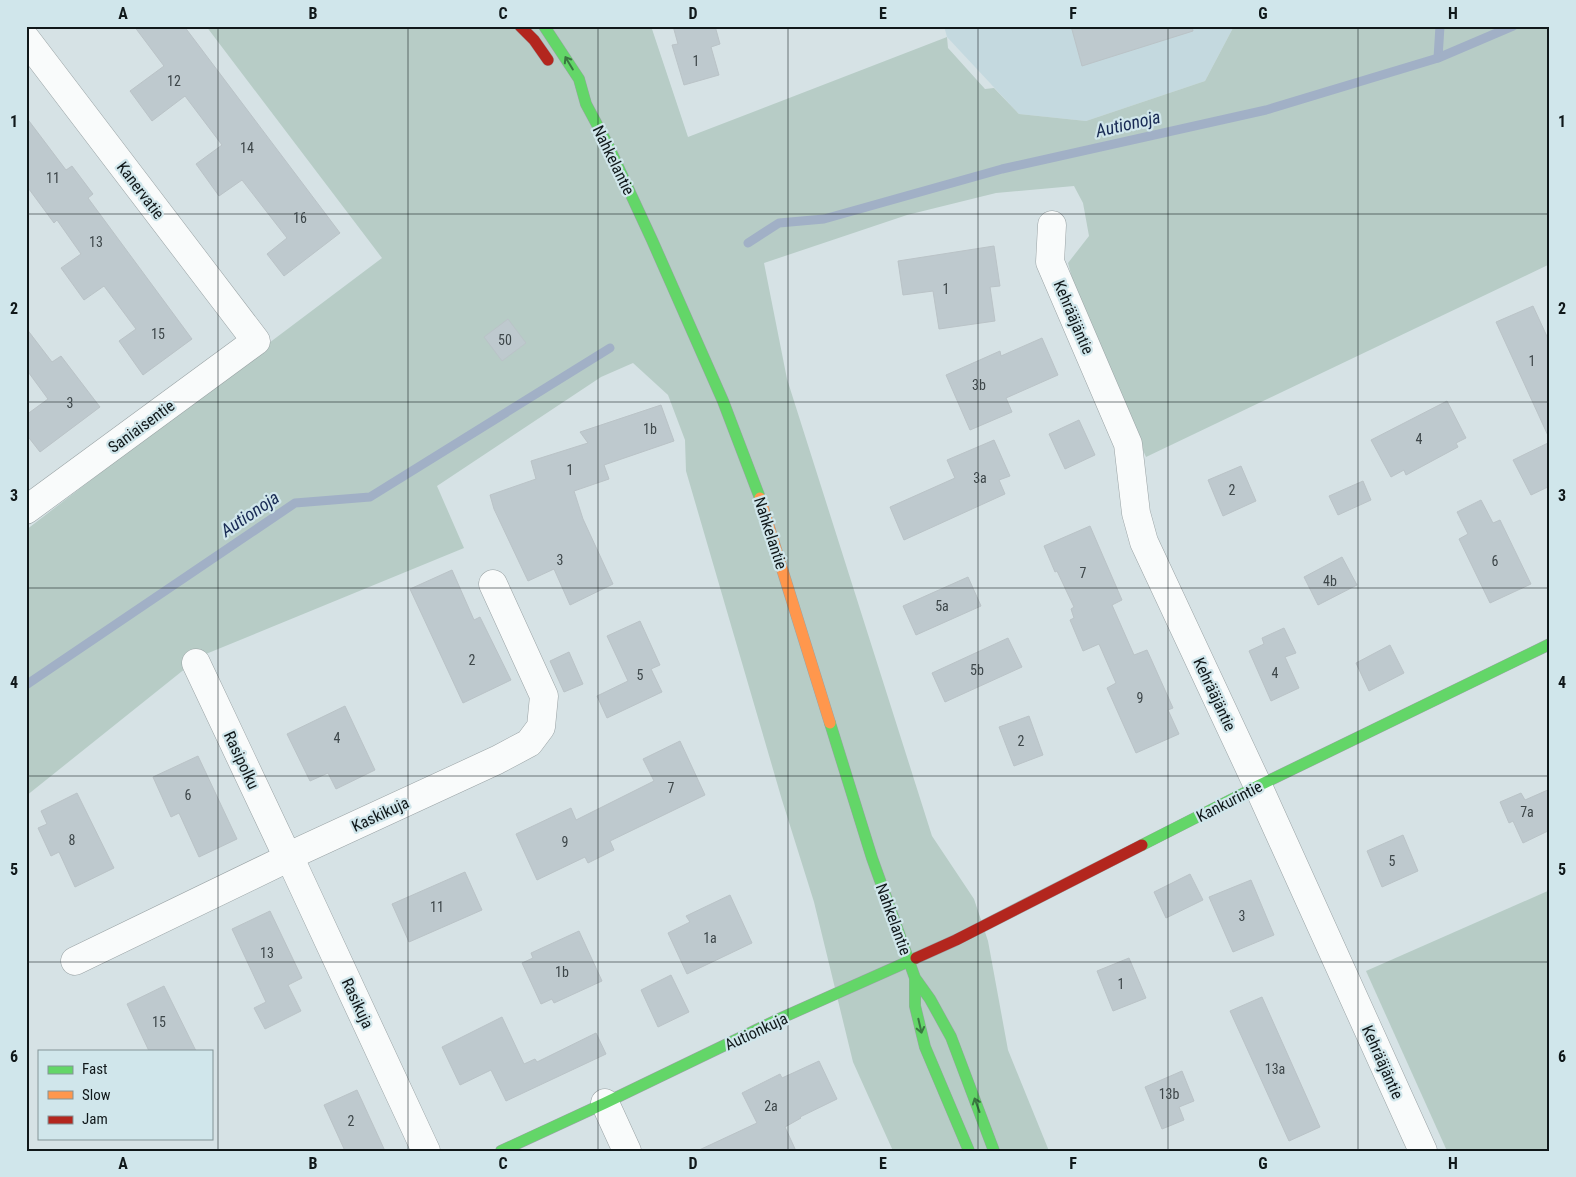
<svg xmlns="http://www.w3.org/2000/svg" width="1576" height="1177" viewBox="0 0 1576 1177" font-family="'Roboto Condensed',sans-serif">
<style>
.built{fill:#c4d9df}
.green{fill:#b7ccc6}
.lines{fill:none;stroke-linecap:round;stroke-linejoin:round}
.stream{stroke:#a1b0c6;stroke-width:9}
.building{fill:#bec9ce;stroke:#bac3c7}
.street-casing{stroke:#9aa3a5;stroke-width:29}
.fast-casing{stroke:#9aa3a5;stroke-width:12}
.slow-casing{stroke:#9aa3a5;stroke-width:12}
.jam-casing{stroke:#9aa3a5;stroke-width:12}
.street{stroke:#f9fbfb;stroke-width:28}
.fast{stroke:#63d668;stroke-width:11}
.slow{stroke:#ff974d;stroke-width:11}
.jam{stroke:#b3261e;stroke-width:11}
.oneway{stroke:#3a7741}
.grid{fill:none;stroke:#10181a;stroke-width:1;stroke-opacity:0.55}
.labels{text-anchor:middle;stroke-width:4.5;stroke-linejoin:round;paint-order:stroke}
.number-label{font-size:14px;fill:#3d4649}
.street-label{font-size:16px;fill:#10181a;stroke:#d0e6eb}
.water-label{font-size:18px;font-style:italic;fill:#172953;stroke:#d0e6eb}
.neatline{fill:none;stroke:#10181a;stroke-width:2}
.grid-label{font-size:16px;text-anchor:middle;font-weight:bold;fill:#10181a}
</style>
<rect width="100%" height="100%" fill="#d6e2e5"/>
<path class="built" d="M944 26H1234L1205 81 1086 121 1019 114 947 37Z"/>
<g class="green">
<path d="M206 26H651L688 137 947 37 948 48 985 89 994 88 1019 114 1086 121 1205 81 1234 26H1550V264L1146 457 1077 297 1068 263 1089 236 1083 203 1074 186 996 193 907 215 764 263 787 379 932 836 974 899 988 941 1008 1050 1049 1151H893L853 1062 814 902 782 800 686 471 685 440 668 395 633 363 601 377 437 486 464 548 201 656 26 796V530L269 343 382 258Z"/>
<path d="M1550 890V1151H1447L1366 971Z"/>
</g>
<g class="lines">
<g class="stream">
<path d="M1438 58 1440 26"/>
<path d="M748 243 779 223 824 219 1002 169 1266 110 1438 58 1513 26"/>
<path d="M26 685 295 503 370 497 610 348"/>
</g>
</g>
<g class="building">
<path d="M134 26H184L340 233 284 276 267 254 287 238 242 180 219 196 196 164 222 145 185 96 152 121 130 91 164 66Z"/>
<path d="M673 26H715L720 44 711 47 719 75 684 85 672 45 678 44Z"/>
<path d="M1071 26H1192L1193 31 1082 66Z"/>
<path d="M26 117 66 170 72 166 93 194 88 198 192 339 143 375 119 341 136 329 104 286 84 300 61 268 81 254 57 220 54 223 26 185Z"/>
<path d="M994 246 1000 286 990 287 995 321 939 329 933 291 903 295 898 261Z"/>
<path d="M1533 306 1550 343V440L1496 322Z"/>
<path d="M508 319 526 343 502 361 484 337Z"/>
<path d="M26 328 52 362 61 356 100 407 40 452 26 434V415L48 399 26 369Z"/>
<path d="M1042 338 1058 375 1006 398 1012 412 970 430 946 375 1000 351 1001 356Z"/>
<path d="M1447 401 1466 438 1456 443 1458 447 1406 475 1404 470 1391 477 1371 440Z"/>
<path d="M661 405 674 441 604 465 609 479 574 491 583 519 613 584 570 605 554 569 528 581 494 509 490 495 536 479 531 461 588 443 580 432Z"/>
<path d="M1079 420 1095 455 1065 469 1049 434Z"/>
<path d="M994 440 1010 476 999 480 1005 494 904 540 890 507 955 478 947 460Z"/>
<path d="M1550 442V486L1531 495 1513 460Z"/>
<path d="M1241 466 1256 501 1223 516 1208 480Z"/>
<path d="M1363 481 1371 500 1338 515 1329 496Z"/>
<path d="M1481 500 1493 523 1500 520 1531 584 1490 603 1459 539 1468 534 1457 512Z"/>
<path d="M1090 526 1122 600 1112 605 1134 655 1147 650 1173 708 1168 710 1179 734 1136 753 1107 688 1116 683 1099 644 1083 651 1070 620 1074 618 1071 609 1074 607 1057 571 1055 572 1044 546Z"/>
<path d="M1342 557 1357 585 1318 605 1304 577Z"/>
<path d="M452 570 474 620 480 617 511 680 463 703 410 589Z"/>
<path d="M968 577 981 606 916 635 903 606Z"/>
<path d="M640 621 660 665 651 669 662 692 607 718 597 696 628 681 607 636Z"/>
<path d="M1284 628 1296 653 1285 657 1299 688 1271 701 1249 651 1264 644 1262 638Z"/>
<path d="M1008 638 1022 667 945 702 932 673Z"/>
<path d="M1390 645 1404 673 1369 691 1356 663Z"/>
<path d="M569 652 583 684 564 692 550 661Z"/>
<path d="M345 706 375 770 336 789 328 773 310 781 287 734Z"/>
<path d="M1029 716 1043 755 1014 766 999 727Z"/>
<path d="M680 741 705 795 610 841 614 850 588 863 585 857 537 880 516 834 571 808 576 820 654 781 643 759Z"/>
<path d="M198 756 237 839 199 857 179 813 171 817 153 777Z"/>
<path d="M1550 789V830L1523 843 1513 821 1509 823 1500 802 1521 793 1525 800Z"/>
<path d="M77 793 114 868 75 887 59 852 51 856 38 828 47 824 41 811Z"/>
<path d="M1403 835 1418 871 1382 887 1367 851Z"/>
<path d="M465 872 482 910 409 942 392 904Z"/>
<path d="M1190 874 1203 900 1166 918 1154 892Z"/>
<path d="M1251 880 1274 935 1233 952 1209 897Z"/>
<path d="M730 895 752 943 687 974 668 933 690 922 686 916Z"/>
<path d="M270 911 302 978 288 985 301 1011 265 1029 254 1008 266 1002 232 929Z"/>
<path d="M579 931 602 981 554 1003 552 999 541 1004 522 963 533 958 531 953Z"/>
<path d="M1129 958 1146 998 1113 1011 1097 971Z"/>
<path d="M671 975 689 1012 658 1027 641 990Z"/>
<path d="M164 986 196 1051H149L127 1004Z"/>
<path d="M1262 997 1320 1127 1289 1141 1230 1011Z"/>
<path d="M502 1017 524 1064 535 1059 537 1062 596 1033 606 1054 506 1101 491 1070 460 1085 442 1047Z"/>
<path d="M819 1061 837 1099 800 1117 801 1118 785 1127 796 1151H697L757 1123 742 1093 780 1074 782 1078Z"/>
<path d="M1182 1071 1194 1101 1179 1107 1184 1120 1162 1129 1145 1087Z"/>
<path d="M357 1090 385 1151H345L324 1105Z"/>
</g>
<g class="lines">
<g class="street-casing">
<g id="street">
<path d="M26 39 256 341 26 510"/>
<path d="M1052 225 1050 262 1128 444 1136 513 1144 542 1258 786 1423 1151"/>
<path d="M196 663 288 858"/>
<path d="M289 856 426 1151"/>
<path d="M75 961 288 858 289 856 497 760 529 743 541 727 544 696 493 584"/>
<path d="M605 1103 627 1151"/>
</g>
</g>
<g class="fast-casing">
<g id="fast">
<path d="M544 26 579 79 586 104 608 145 652 240 723 401 760 498"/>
<path d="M830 723 872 858 915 978 930 999 951 1037 994 1151"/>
<path d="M1142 845 1258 786 1550 644"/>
<path d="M915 979V1006L925 1047 969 1151"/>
<path d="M501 1151 605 1103 779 1019 916 958"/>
</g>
</g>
<g class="slow-casing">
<path id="slow" d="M760 498 830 723"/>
</g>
<g class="jam-casing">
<g id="jam">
<path d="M520 26 534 40 548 60"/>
<path d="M916 958 956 940 1142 845"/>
</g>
</g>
<use href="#street" class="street"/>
<use href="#fast" class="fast"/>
<use href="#slow" class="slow"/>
<use href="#jam" class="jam"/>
</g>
<defs><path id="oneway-shaft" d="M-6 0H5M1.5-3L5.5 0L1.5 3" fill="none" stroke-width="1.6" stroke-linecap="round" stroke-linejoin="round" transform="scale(1.25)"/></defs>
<g class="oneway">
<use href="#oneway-shaft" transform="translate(569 63) rotate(-121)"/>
<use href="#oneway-shaft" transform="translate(920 1026) rotate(77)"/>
<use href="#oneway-shaft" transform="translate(977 1105) rotate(-110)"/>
</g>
<path class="grid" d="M218 26V1151M408 26V1151M598 26V1151M788 26V1151M978 26V1151M1168 26V1151M1358 26V1151M26 214H1550M26 402H1550M26 588H1550M26 776H1550M26 962H1550"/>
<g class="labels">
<g class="number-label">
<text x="696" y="66">1</text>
<text x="174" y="86">12</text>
<text x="247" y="153">14</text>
<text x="53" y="183">11</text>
<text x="300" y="223">16</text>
<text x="96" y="247">13</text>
<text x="946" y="294">1</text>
<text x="158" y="339">15</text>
<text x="505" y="345">50</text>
<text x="1532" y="366">1</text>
<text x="979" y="390">3b</text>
<text x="70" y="408">3</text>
<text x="650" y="434">1b</text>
<text x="1419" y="444">4</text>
<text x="570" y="475">1</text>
<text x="980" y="483">3a</text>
<text x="1232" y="495">2</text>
<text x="560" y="565">3</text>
<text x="1495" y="566">6</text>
<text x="1083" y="578">7</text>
<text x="1330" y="586">4b</text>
<text x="942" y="611">5a</text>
<text x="472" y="665">2</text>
<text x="977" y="675">5b</text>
<text x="1275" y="678">4</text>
<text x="640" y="680">5</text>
<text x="1140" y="703">9</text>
<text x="337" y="743">4</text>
<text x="1021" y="746">2</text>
<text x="671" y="793">7</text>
<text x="188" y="800">6</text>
<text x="1527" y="817">7a</text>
<text x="72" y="845">8</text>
<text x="565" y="847">9</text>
<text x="1392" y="866">5</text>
<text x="437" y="912">11</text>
<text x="1242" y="921">3</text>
<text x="710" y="943">1a</text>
<text x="267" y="958">13</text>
<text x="562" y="977">1b</text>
<text x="1121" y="989">1</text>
<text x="159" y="1027">15</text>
<text x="1275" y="1074">13a</text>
<text x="1169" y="1099">13b</text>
<text x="771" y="1111">2a</text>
<text x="351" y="1126">2</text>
</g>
<g class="street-label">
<text transform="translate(614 160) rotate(64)" y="6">Nahkelantie</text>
<text transform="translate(141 190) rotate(53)" y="6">Kanervatie</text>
<text transform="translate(1074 317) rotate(67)" y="6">Kehrääjäntie</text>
<text transform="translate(141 426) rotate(-36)" y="6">Saniaisentie</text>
<text transform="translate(771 533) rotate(72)" y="6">Nahkelantie</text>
<text transform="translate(1215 694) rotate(65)" y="6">Kehrääjäntie</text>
<text transform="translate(242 760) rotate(65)" y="6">Rasipolku</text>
<text transform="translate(1229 801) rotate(-27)" y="6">Kankurintie</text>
<text transform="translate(380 814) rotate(-25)" y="6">Kaskikuja</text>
<text transform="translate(894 919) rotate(70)" y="6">Nahkelantie</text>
<text transform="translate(358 1003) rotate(65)" y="6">Rasikuja</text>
<text transform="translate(756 1031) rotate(-25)" y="6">Autionkuja</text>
<text transform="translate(1383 1062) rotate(66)" y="6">Kehrääjäntie</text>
</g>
<g class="water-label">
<text transform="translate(1128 124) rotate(-13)" y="6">Autionoja</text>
<text transform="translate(250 514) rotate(-34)" y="6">Autionoja</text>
</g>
</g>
<rect width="1576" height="1177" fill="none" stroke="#d0e6eb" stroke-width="55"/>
<rect x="38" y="1050" width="175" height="90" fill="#d0e6eb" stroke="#839497"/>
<rect x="48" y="1066" width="25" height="8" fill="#63d668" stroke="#839497"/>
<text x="82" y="1074" font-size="15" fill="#10181a">Fast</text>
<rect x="48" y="1091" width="25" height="8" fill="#ff974d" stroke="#839497"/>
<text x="82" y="1100" font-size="15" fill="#10181a">Slow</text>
<rect x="48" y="1116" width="25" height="8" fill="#b3261e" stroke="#839497"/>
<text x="82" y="1124" font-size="15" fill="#10181a">Jam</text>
<rect x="28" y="28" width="1520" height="1122" class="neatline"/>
<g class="grid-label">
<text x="123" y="19">A</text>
<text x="313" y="19">B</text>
<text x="503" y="19">C</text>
<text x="693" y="19">D</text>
<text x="883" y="19">E</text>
<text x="1073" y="19">F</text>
<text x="1263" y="19">G</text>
<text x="1453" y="19">H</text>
<text x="14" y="127">1</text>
<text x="1562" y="127">1</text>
<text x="14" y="314">2</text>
<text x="1562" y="314">2</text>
<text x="14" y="501">3</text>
<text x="1562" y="501">3</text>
<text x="14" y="688">4</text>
<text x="1562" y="688">4</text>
<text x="14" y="875">5</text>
<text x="1562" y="875">5</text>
<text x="14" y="1062">6</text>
<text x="1562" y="1062">6</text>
<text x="123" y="1169">A</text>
<text x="313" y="1169">B</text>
<text x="503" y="1169">C</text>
<text x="693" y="1169">D</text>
<text x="883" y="1169">E</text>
<text x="1073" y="1169">F</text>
<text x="1263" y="1169">G</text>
<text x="1453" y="1169">H</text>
</g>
</svg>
